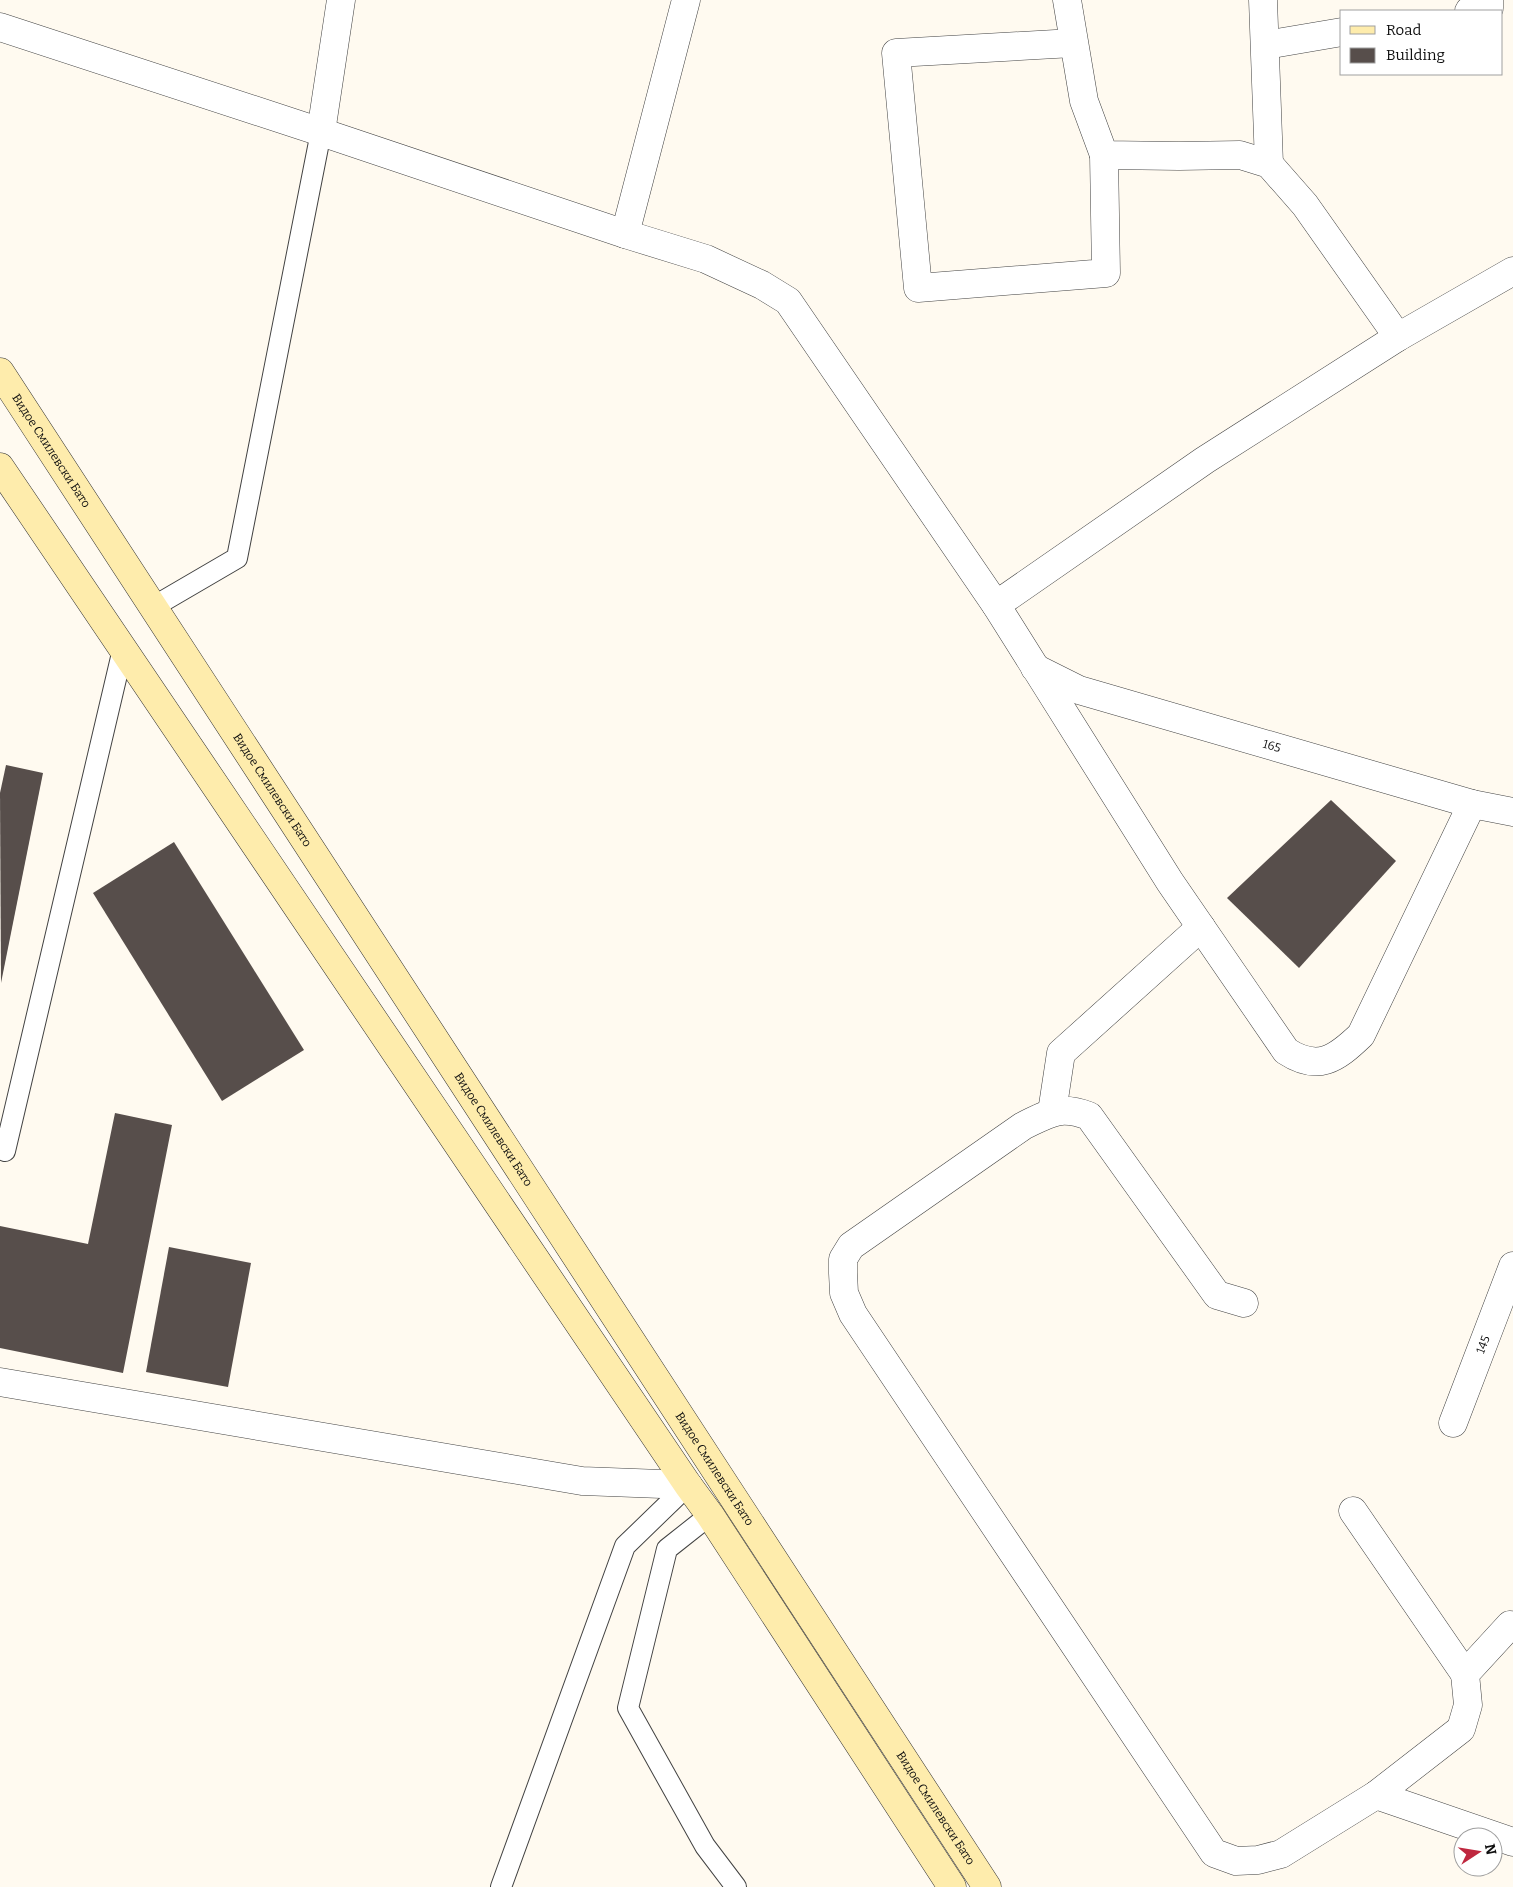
<svg xmlns="http://www.w3.org/2000/svg" width="1513" height="1887" viewBox="0 0 1513 1887" font-family="Bitter,serif">
<style>
.building{fill:#574e4b}
.lines{fill:none;stroke-linecap:round;stroke-linejoin:round}
.lane-casing{stroke:#424242;stroke-width:22}
.street-casing{stroke:#424242;stroke-width:29}
.secondary-casing{stroke:#313131;stroke-width:29}
.lane{stroke:#fff;stroke-width:20}
.street{stroke:#fff;stroke-width:28}
.secondary{stroke:#feecac;stroke-width:28}
.labels{text-anchor:middle;stroke-width:5;stroke-linejoin:round;paint-order:stroke}
.street-label{font-size:12px;fill:#0f0f0f;stroke:#fff}
</style>
<rect width="100%" height="100%" fill="#fffaf0"/>
<g class="building">
<path d="M6 765 43 773 1 983 0 793Z"/>
<path d="M1331 800 1396 861 1299 968 1227 898Z"/>
<path d="M174 842 304 1050 222 1101 93 893Z"/>
<path d="M115 1113 172 1125 123 1373 0 1348V1226L88 1244Z"/>
<path d="M169 1247 251 1263 228 1387 146 1372Z"/>
</g>
<g class="lines">
<g class="lane-casing">
<g id="lane">
<path d="M153 607 237 558 321 132"/>
<path d="M5 1151 123 649"/>
<path d="M710 1515 667 1549 628 1708 705 1846 736 1887"/>
<path d="M501 1887 625 1546 688 1485"/>
</g>
</g>
<g class="street-casing">
<g id="street">
<path d="M1067 0 1084 101 1104 155 1179 156 1240 155 1269 164 1305 205 1398 337"/>
<path d="M1263 0 1269 164"/>
<path d="M1469 11 1489 8V0"/>
<path d="M0 27 321 132 625 234 706 259 762 285 788 301 996 605 1170 882 1286 1051C1318 1072 1336 1059 1361 1035L1472 804"/>
<path d="M1073 43 896 53 918 288 1106 273 1104 155"/>
<path d="M1266 45 1342 32"/>
<path d="M321 132 341 0"/>
<path d="M625 234 686 0"/>
<path d="M996 605 1205 460 1398 337 1513 271"/>
<path id="s1" d="M1035 668 1079 690 1472 804 1513 812"/>
<path d="M1052 1112 1061 1053 1201 927"/>
<path d="M1244 1303 1217 1295 1089 1116C1059 1105 1050 1113 1023 1126L851 1246 843 1259V1273L844 1293 853 1314 1214 1853 1236 1861 1258 1860 1281 1854 1376 1795 1461 1729 1468 1705 1465 1674 1510 1625"/>
<path d="M0 1382 582 1481 688 1485"/>
<path id="s2" d="M1453 1423 1513 1266"/>
<path d="M1353 1511 1465 1674"/>
<path d="M1376 1795 1513 1842"/>
</g>
</g>
<g class="secondary-casing">
<g id="secondary">
<path id="s3" d="M0 372 987 1887"/>
<path d="M0 467 688 1485 710 1515 952 1887"/>
</g>
</g>
<use href="#lane" class="lane"/>
<use href="#street" class="street"/>
<use href="#secondary" class="secondary"/>
</g>
<g class="labels">
<g class="street-label">
<text dy="4" stroke="none"><textPath href="#s3" startOffset="94">Видое Смилевски Бато</textPath></text>
<text dy="4" stroke="none"><textPath href="#s1" startOffset="250">165</textPath></text>
<text dy="4" stroke="none"><textPath href="#s3" startOffset="499">Видое Смилевски Бато</textPath></text>
<text dy="4" stroke="none"><textPath href="#s3" startOffset="904">Видое Смилевски Бато</textPath></text>
<text dy="4" stroke="none"><textPath href="#s2" startOffset="84">145</textPath></text>
<text dy="4" stroke="none"><textPath href="#s3" startOffset="1309">Видое Смилевски Бато</textPath></text>
<text dy="4" stroke="none"><textPath href="#s3" startOffset="1714">Видое Смилевски Бато</textPath></text>
</g>
</g>
<rect x="1340" y="10" width="162" height="65" fill="#ffffff" stroke="#9f9f9f"/>
<rect x="1350" y="26" width="25" height="8" fill="#feecac" stroke="#9f9f9f"/>
<text x="1386" y="35" font-size="15" fill="#0f0f0f">Road</text>
<rect x="1350" y="48" width="25" height="15" fill="#574e4b" stroke="#9f9f9f"/>
<text x="1386" y="60" font-size="15" fill="#0f0f0f">Building</text>
<g transform="translate(1478 1852) rotate(78)"><circle r="24" fill="#ffffff" stroke="#9f9f9f"/>
<path d="M0-4L9 19L0 12L-9 19Z" fill="#bf273f"/>
<text y="-8" font-size="14" font-weight="bold" text-anchor="middle" fill="#0f0f0f">N</text>
</g>
</svg>
